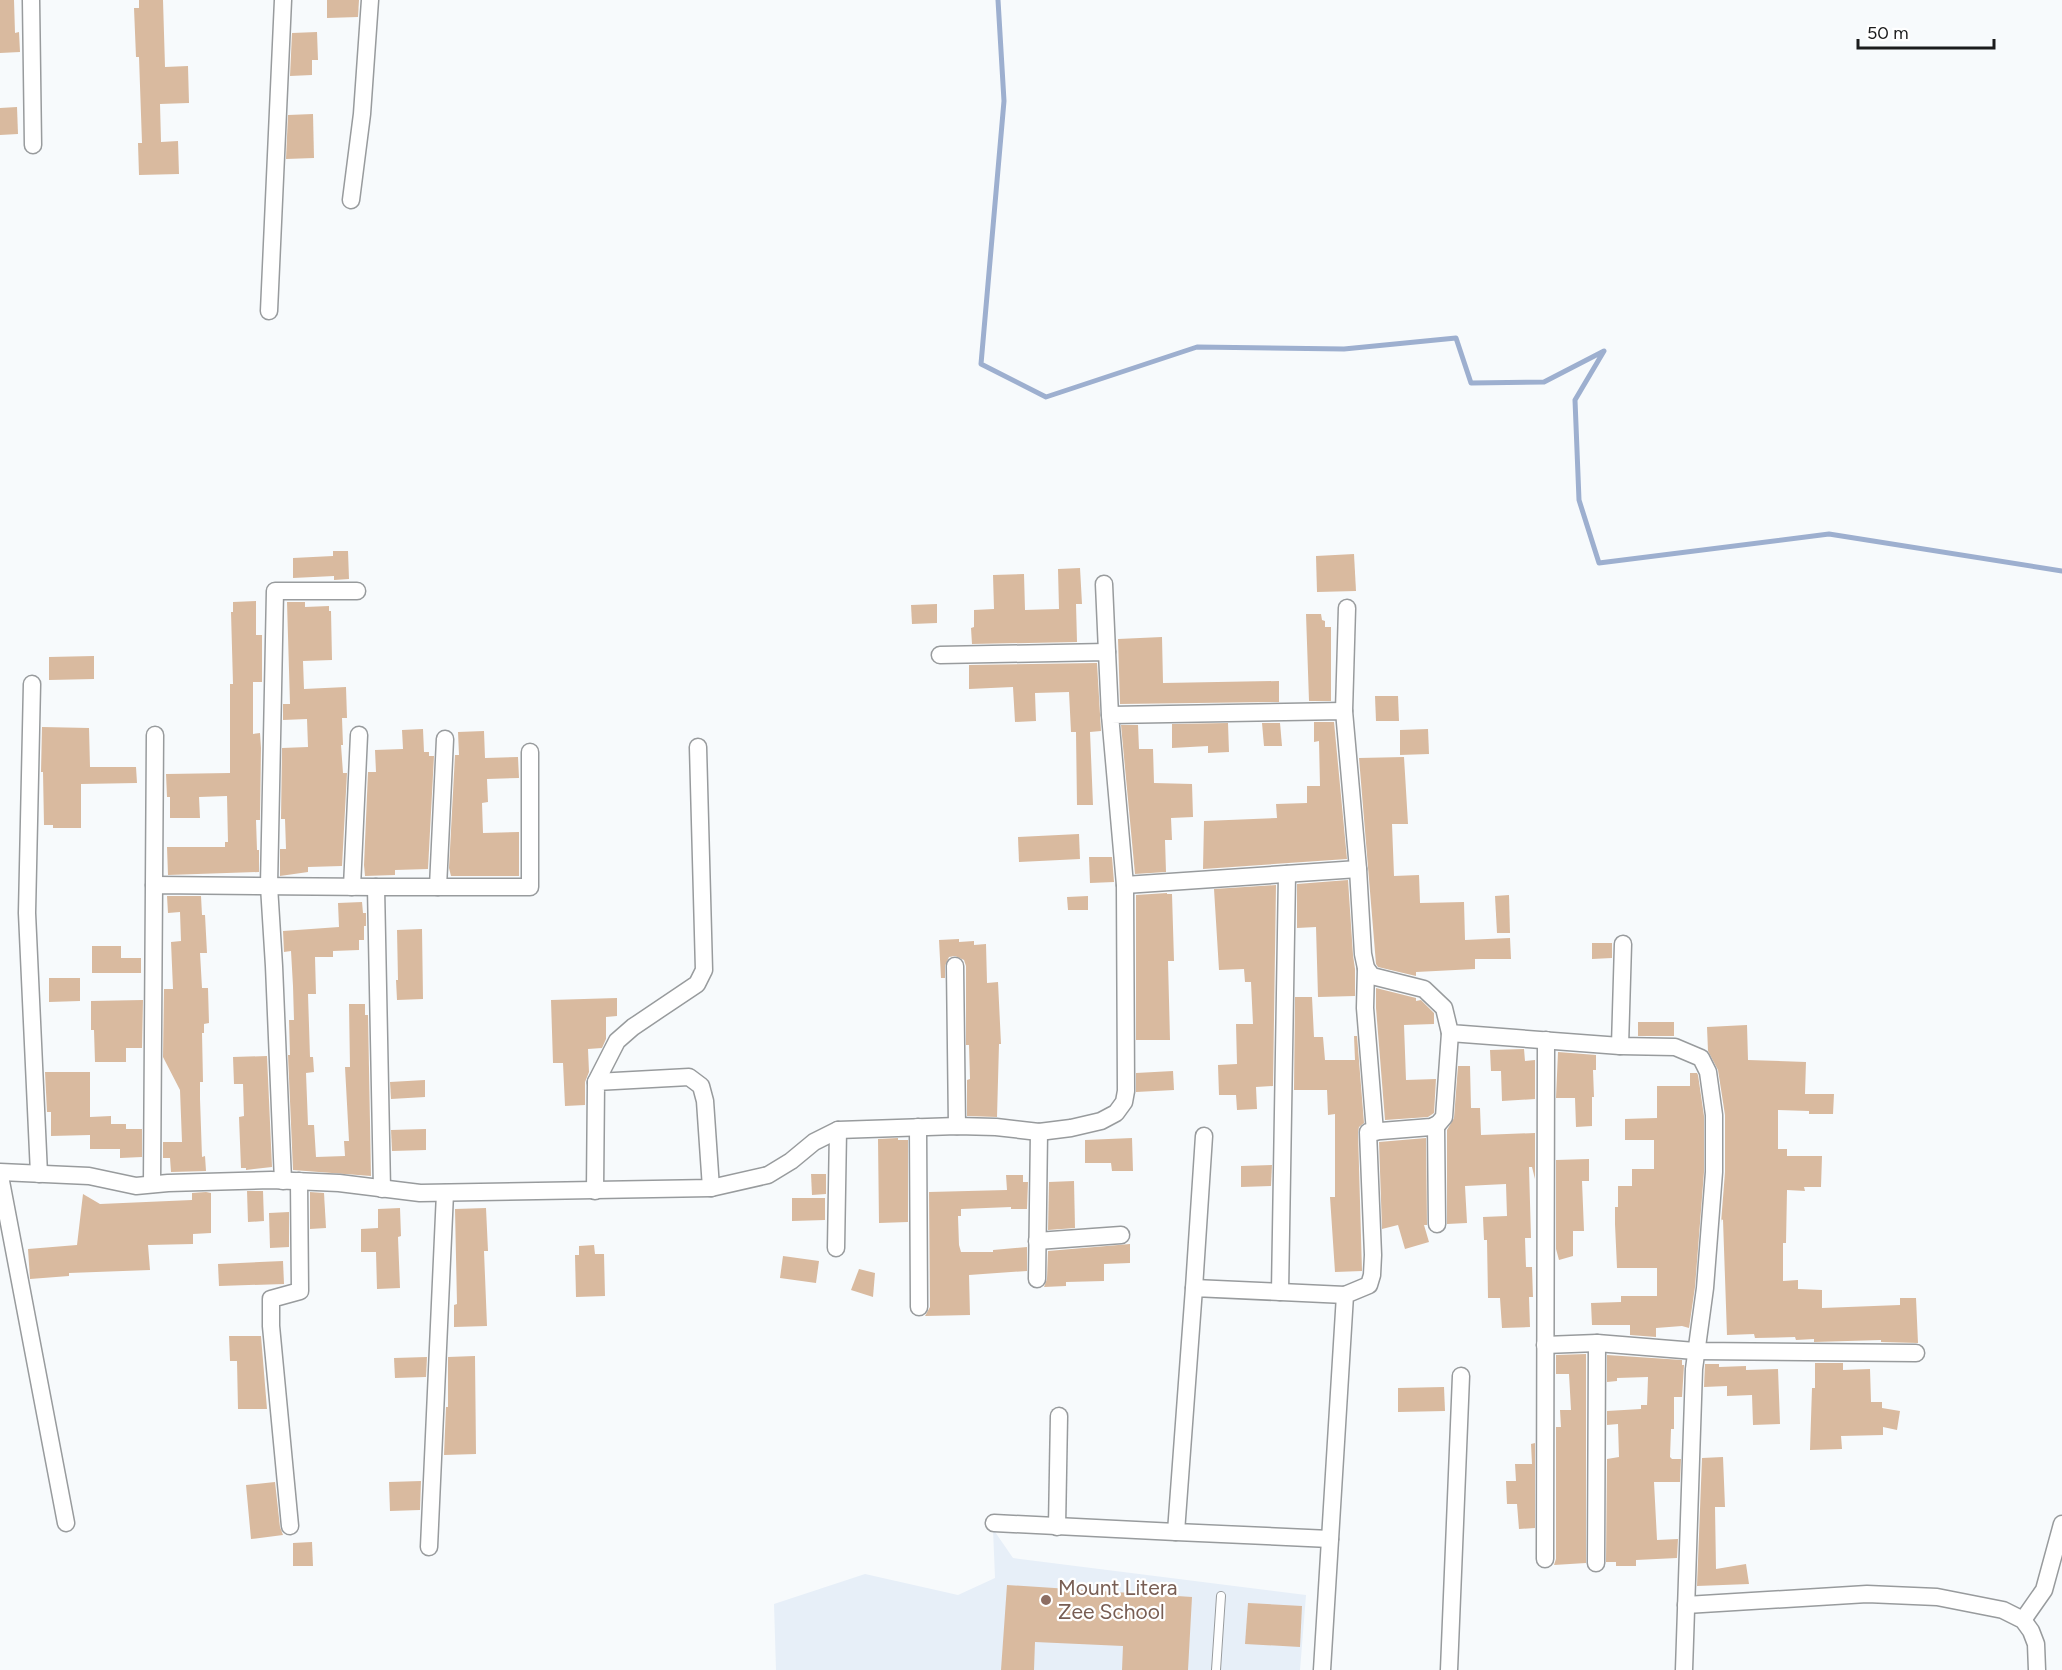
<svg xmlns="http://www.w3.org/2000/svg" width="2062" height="1670" viewBox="0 0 2062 1670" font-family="Figtree,sans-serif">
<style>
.built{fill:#e7eff8}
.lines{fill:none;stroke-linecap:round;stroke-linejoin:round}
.stream{stroke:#9dafcf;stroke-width:5}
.building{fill:#d9ba9f}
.lane-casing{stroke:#989b9d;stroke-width:10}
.street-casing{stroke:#989b9d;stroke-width:19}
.lane{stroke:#fff;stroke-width:8}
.street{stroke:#fff;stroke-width:16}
.education-dot{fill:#8d6e63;stroke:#fff;stroke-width:2}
.labels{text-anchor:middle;stroke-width:4.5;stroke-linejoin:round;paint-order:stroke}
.education-label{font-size:21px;fill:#785e54;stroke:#fff;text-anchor:start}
</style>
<rect width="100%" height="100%" fill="#f7fafc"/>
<path class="built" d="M993 1529 1013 1558 1306 1595 1300 1670H776L774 1604 865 1574 958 1595 995 1578Z"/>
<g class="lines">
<path class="stream" d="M998 0 1004 101 981 364 1046 397 1197 347 1344 349 1456 338 1471 383 1544 382 1604 351 1575 400 1579 500 1599 563 1829 534 2062 571"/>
</g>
<g class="building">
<path d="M0 0H14L15 33 19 32 20 52 0 53Z"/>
<path d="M139 0H163L165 67 188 66 189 103 160 104 161 142 178 141 179 174 139 175 138 143H142L139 57H136L134 8H139Z"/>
<path d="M327 0H359L358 17 327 18Z"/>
<path d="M317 32 318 60H312V75L290 76 292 33Z"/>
<path d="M17 107 18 134 0 135V108Z"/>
<path d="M313 114 314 158 286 159 288 115Z"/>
<path d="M333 551H348L349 579 334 580V576L293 578V558L333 556Z"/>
<path d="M1354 554 1356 591 1317 592 1316 556Z"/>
<path d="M1080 568 1082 604H1076L1077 642 972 644 971 628 974 627V610L994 609 993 575 1024 574 1025 610 1059 609 1058 569Z"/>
<path d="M256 601V635H262V682H253V734L260 733 261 748 260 820H256L257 850H259V872L168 875 167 847H225V842H228L227 796 199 797 200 818H170V797H167L166 774 230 773V684H233L231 612H233V602Z"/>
<path d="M287 602H305V607L329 606V611H331L332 660 303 661 304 689 346 687 347 718H342L343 745H341L343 773H347L342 866 308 867V872L280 876V849H286L285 819H281L282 748 308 747 307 719 283 720V704H290Z"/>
<path d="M937 604V623L912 624 911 605Z"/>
<path d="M1306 614H1321L1322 620 1325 621V627H1331V701H1309Z"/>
<path d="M1162 637 1163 683 1279 681V702L1120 704 1118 639Z"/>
<path d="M94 656V679L49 680V657Z"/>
<path d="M1097 663 1101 731 1090 732 1093 805H1077L1076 732H1071L1069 692 1035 693 1036 721 1015 722 1013 687 969 689V665Z"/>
<path d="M1375 696H1398L1399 721H1376Z"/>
<path d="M1314 722H1334L1347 859 1203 869 1204 821 1277 818 1276 804 1307 803V786H1320L1319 741 1314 742Z"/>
<path d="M1228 723 1229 752 1208 753V746L1172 748V724Z"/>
<path d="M1262 723H1280L1282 746H1264Z"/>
<path d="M1121 725H1138L1139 749H1153L1154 783 1192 784 1193 817 1171 818 1172 840H1165L1166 872 1135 874Z"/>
<path d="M42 727 89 728 90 767H136L137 783 81 784V828H53V825H44L43 772H41Z"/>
<path d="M423 729 424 752H429V756H434L428 869 395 870V875L365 876 364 865 368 772H376L375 750 403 749 402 730Z"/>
<path d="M1428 729 1429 754 1400 755V730Z"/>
<path d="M484 731 485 758 518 757 519 778 487 779 488 802 482 803 483 833 519 832V876H451L449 868 455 755H459L458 732Z"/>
<path d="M1404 757 1408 824H1392L1394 876 1419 875 1420 903 1464 902 1465 940 1510 938 1511 959H1475V969L1416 972V976L1378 967 1376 964 1359 758Z"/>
<path d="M1079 834 1080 859 1019 862 1018 837Z"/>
<path d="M1089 857H1112L1114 882 1090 883Z"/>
<path d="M1348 880 1353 955 1355 969V996L1318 997 1316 927 1297 928V884Z"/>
<path d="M1276 885 1273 1086 1256 1087 1257 1109 1237 1110 1236 1095H1219L1218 1065 1237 1064 1236 1024H1253L1251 982H1245L1244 969 1219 970 1214 889Z"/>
<path d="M1167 893V894H1172L1174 961H1168L1170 1040H1136V895Z"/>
<path d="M1509 895 1510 933H1497L1495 896Z"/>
<path d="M167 896H201L202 915H205L207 953H200L202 988H208L209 1023 204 1024V1033H202L203 1082H200V1099L202 1157 205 1156 206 1171 171 1172 170 1158H163V1142H182L180 1090 163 1057 164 989H173L171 942 181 941 180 912 168 913Z"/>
<path d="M1088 896V910H1068L1067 897Z"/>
<path d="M362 902 363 913H366V926H364V940H359V950L333 951V957H315L316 994H308L310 1057H313L314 1072 306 1073 308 1125H314L316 1157 345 1156 344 1141H349L345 1067H350L349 1004H365V1015H368L371 1176 293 1170 288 1055H290L289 1020H294L293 986 291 951 284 952 283 931 339 927 338 903Z"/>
<path d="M422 929 423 999 397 1000 396 980H398L397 930Z"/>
<path d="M959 939V942L974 941V945L986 944 987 983 998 982 1001 1044H999L997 1117 967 1116V1080L970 1079 969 1045H966V966L964 960 955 956 949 957 945 966V978H941L939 940Z"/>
<path d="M1592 943H1612V958L1592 959Z"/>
<path d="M92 946H121V958H141V973H92Z"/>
<path d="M49 978H80V1001L49 1002Z"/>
<path d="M1376 988 1416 998V1001L1421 1000 1434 1013V1024L1404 1025 1406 1080 1436 1079 1434 1113 1428 1117 1385 1120 1376 1008Z"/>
<path d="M1295 997H1312L1314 1037H1323L1325 1060H1355L1354 1036H1357L1364 1123 1359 1127 1358 1132 1362 1271 1335 1272 1330 1197H1335V1114L1328 1115 1327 1090H1294Z"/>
<path d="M617 998V1016L606 1017V1039L602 1048 588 1049 589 1072 585 1082V1105L565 1106 563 1063H553L551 1000Z"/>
<path d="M143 1000 142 1048H126V1062H95L94 1030H91V1001Z"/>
<rect x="1638" y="1022" width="36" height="14"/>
<path d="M1747 1025 1748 1060 1806 1062 1805 1094H1834L1833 1114H1809V1111L1778 1110V1149H1787V1156H1822L1821 1187H1804L1805 1191 1787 1190 1786 1243H1783V1281L1798 1280V1289L1822 1290V1308L1900 1305V1298H1916L1918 1343 1881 1342V1340L1814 1342V1339L1796 1340 1795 1337 1755 1338 1754 1334 1727 1335 1723 1220 1721 1219V1223L1725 1172V1115L1718 1070 1708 1051 1707 1027Z"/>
<path d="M1524 1049 1525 1061 1535 1060V1099L1502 1101 1501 1071H1491L1490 1050Z"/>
<path d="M1558 1052 1596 1055V1070H1593L1594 1097H1592V1126L1576 1127 1575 1098H1556Z"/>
<path d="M267 1056 272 1167 246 1170V1168H241L239 1117 244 1116 243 1084H234L233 1057Z"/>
<path d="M1458 1066H1470L1471 1108H1480L1481 1135 1535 1133V1179L1532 1167H1529L1531 1238H1525L1526 1267H1532L1533 1297H1529L1530 1327 1502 1328 1500 1298H1488L1487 1240H1484L1483 1217 1507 1216 1506 1184 1465 1186 1467 1223 1447 1224V1130L1454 1118Z"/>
<path d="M1173 1071 1174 1090 1136 1092V1073Z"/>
<path d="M45 1072H90V1117L111 1116V1124H126V1129H142V1157L120 1158V1149H90V1135L51 1136V1112H47Z"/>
<path d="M1690 1073H1697L1698 1075 1704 1116V1172L1695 1287 1689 1328 1682 1326 1656 1328V1337L1630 1335V1325H1592L1591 1303 1621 1302V1296H1657V1268H1617L1615 1224V1207H1618V1186H1632V1169H1654V1140H1625V1119L1657 1118V1086H1690Z"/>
<path d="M425 1080V1097L391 1099 390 1082Z"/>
<path d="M426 1129V1150L392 1151 391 1130Z"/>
<path d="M898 1138V1140H908V1222L879 1223 878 1139Z"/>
<path d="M1132 1138 1133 1171H1112L1111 1163H1085V1140Z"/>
<path d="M1426 1138 1427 1225H1424L1429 1242 1405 1249 1398 1225 1382 1229 1379 1142Z"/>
<path d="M1589 1159V1181H1582L1584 1231H1573V1256L1559 1260 1556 1249V1160Z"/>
<path d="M1272 1165 1271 1186 1241 1187V1166Z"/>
<path d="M811 1174H826V1194L812 1195Z"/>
<path d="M1006 1175H1023V1182H1028L1027 1209H1011V1207L961 1209V1216H958L959 1245 961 1252H993V1250L1027 1247V1271L969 1275 970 1315 925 1316 930 1307 929 1192 1007 1190Z"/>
<path d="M1074 1181 1075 1228 1048 1230 1049 1182Z"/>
<path d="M247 1191H263L264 1221 248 1222Z"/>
<path d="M206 1192 211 1193V1233L193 1234V1244L148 1245 150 1270 69 1273V1276L30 1279 28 1249 77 1245 83 1194 100 1204 192 1200V1193Z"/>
<path d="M310 1192 324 1193 326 1228 310 1229Z"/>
<path d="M792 1198H825V1220L792 1221Z"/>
<path d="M400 1208 401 1236 398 1237 400 1288 377 1289 376 1252H361V1229L378 1228V1209Z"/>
<path d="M486 1208 488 1251H484L487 1326 454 1327V1305L457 1304 455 1209Z"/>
<path d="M289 1212V1247L270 1248 269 1213Z"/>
<path d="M1130 1244V1263L1104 1264V1281L1066 1282V1286L1044 1287 1047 1279 1048 1251Z"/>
<path d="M594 1245 595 1254H604L605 1296 576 1297 575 1255H579V1246Z"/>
<path d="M783 1256 819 1261 816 1283 780 1278Z"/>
<path d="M283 1261 284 1284 219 1286 218 1264Z"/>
<path d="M859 1269 875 1273 873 1297 851 1290Z"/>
<path d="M229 1336H261L267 1409H238L237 1361H230Z"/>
<path d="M1586 1354V1563L1554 1565 1556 1559V1427H1561L1560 1410H1571L1569 1374H1556V1355Z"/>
<path d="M1607 1355 1682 1360V1365H1684L1682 1397H1674V1429H1671L1670 1457 1672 1459H1681L1680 1482H1654L1657 1540 1678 1539 1677 1558 1636 1560V1566H1616V1562H1606L1607 1459 1619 1457 1618 1424 1607 1425V1411L1641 1409V1405H1647L1648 1377 1617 1378V1381L1607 1382Z"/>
<path d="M475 1356 476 1454 444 1455 446 1407H448V1357Z"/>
<path d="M427 1357 426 1377 395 1378 394 1358Z"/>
<path d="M1815 1363H1843V1370L1870 1369 1871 1402H1882V1408L1900 1411 1897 1430 1883 1427V1435L1841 1436 1842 1449 1810 1450 1812 1388H1815Z"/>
<path d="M1705 1364H1719V1367L1746 1366V1370L1778 1369 1780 1424 1753 1425 1752 1395 1727 1396V1386L1704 1387Z"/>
<path d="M1444 1387 1445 1411 1398 1412V1388Z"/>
<path d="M1535 1443V1528L1519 1529 1517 1504H1507L1506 1481H1516L1515 1464H1532L1531 1444Z"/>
<path d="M1723 1457 1725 1507H1715L1716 1569 1746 1564 1749 1584 1697 1586 1702 1458Z"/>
<path d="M421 1481 420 1510 390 1511 389 1482Z"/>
<path d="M275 1482 280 1527 283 1535 251 1539 246 1485Z"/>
<path d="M312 1542 313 1566H293V1543Z"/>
<path d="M1007 1585 1192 1597 1188 1670H1122L1123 1646 1035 1642 1034 1670H1001Z"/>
<path d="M1248 1603 1302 1606 1300 1647 1245 1644Z"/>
</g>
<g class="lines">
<g class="lane-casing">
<path id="lane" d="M1216 1670 1221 1596"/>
</g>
<g class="street-casing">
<g id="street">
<path d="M31 0 33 145"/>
<path d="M351 200 362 114 370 0"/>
<path d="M269 311 283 0"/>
<path d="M1104 584 1107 652"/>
<path d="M940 655 1107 652 1110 715"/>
<path d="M32 684 27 913 39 1174"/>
<path d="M1344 711 1347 608"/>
<path d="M154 885 155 735"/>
<path d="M1125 885 1358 869"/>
<path d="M352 887 359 735"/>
<path d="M438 887H530V752"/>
<path d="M955 966 957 1126"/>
<path d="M1366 968 1365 1008 1375 1132"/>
<path d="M1620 1046 1623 944"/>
<path d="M596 1082 617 1041 633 1027 697 984 704 970 698 747"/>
<path d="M1436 1125 1437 1224"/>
<path d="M918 1127 919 1307"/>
<path d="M0 1172 89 1176 136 1186 168 1183 271 1180 339 1183 420 1193 711 1188 768 1175 791 1161 814 1142 838 1130 957 1126 996 1127 1039 1132 1071 1128 1101 1121 1116 1113 1124 1102 1126 1091 1125 885 1110 715 1344 711 1358 869 1363 954 1366 968 1372 976 1424 989 1444 1008 1450 1033 1620 1046 1675 1047 1701 1058 1708 1072 1714 1115V1172L1705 1288 1694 1369 1684 1670"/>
<path d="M0 1176 66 1523"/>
<path d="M283 1181 274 966 269 886 275 591H357"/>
<path d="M152 1184 154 885 376 887"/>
<path d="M382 1189 376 887H438L445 739"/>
<path d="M595 1191 596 1082 689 1077 701 1086 705 1101 711 1188"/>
<path d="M1037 1241 1121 1235"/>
<path d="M836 1248 838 1130"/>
<path d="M1037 1279 1039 1132"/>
<path d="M1194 1288 1204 1136"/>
<path d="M1280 1292 1287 874"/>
<path d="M1545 1345 1597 1343 1695 1351 1916 1353"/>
<path d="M994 1523 1176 1532"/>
<path d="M290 1526 271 1326V1299L300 1291 299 1181"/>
<path d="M1057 1527 1059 1416"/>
<path d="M1330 1539 1176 1532 1194 1288 1345 1295"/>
<path d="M429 1547 445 1193"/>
<path d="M1545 1559 1546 1040"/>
<path d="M1596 1563 1597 1343"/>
<path d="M1686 1605 1867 1594 1937 1597 2003 1610 2023 1620 2031 1631 2036 1644 2037 1670"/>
<path d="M2023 1620 2044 1590 2062 1524"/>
<path d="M1322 1670 1345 1295 1369 1285 1372 1275 1373 1255 1368 1132 1431 1127 1438 1124 1444 1117 1450 1033"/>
<path d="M1449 1670 1461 1376"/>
</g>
</g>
<use href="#lane" class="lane"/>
<use href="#street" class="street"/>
</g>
<circle class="education-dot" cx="1046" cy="1600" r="6"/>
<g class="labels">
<g class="education-label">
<text x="1058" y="1595">Mount Litera<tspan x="1058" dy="24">Zee School</tspan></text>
</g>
</g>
<path d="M1858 39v9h136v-9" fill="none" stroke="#1b1c1d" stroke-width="3"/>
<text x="1867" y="39" font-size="18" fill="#1b1c1d" stroke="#ffffff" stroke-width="4.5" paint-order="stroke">50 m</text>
</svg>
